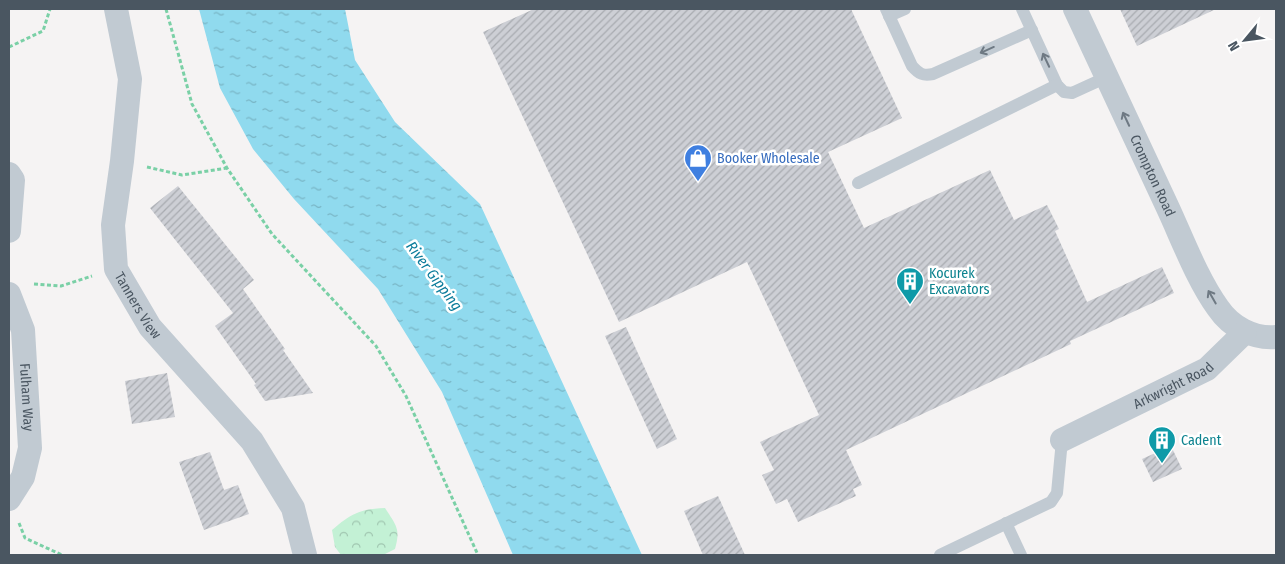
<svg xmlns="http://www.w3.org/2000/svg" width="1285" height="564" viewBox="0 0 1285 564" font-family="'Fira Sans Condensed',sans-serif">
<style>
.forest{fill:url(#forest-crowns)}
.water{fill:url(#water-ripples)}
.building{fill:url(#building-hatch)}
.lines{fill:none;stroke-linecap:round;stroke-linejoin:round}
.path{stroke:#7ad0a6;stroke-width:3;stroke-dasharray:4 2.5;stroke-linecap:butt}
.service{stroke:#c1cad2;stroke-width:12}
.minor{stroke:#c1cad2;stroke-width:24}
.oneway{stroke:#6e7983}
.labels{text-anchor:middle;stroke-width:5;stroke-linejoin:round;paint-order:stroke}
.shop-label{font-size:14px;fill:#366cbe;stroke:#fff;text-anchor:start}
.street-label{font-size:14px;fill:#4a5661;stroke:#fff}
.culture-label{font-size:14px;fill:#0d838f;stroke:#fff;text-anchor:start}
.water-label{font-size:15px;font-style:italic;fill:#0c7c9b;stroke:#fff}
</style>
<defs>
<pattern id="forest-crowns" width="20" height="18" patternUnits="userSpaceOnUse" patternTransform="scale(1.25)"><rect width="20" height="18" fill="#c3f1d5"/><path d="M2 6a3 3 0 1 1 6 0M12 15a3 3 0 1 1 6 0" fill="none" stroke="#a0c6b0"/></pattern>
<pattern id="water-ripples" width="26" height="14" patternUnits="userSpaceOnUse" patternTransform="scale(1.25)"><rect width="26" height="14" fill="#90daee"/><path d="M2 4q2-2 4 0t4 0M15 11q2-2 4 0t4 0" fill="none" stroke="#78b4c4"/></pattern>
<pattern id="building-hatch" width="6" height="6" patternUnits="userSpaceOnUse" patternTransform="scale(1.25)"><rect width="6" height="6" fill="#cdcfd5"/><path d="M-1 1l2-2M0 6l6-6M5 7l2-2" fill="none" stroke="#a8abb0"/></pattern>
</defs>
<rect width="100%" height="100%" fill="#f5f3f3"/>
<path class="forest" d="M385 508C396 525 401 529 395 549L383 555H341L335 547 332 530C351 514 359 509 385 508Z"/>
<path class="water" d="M199 9H345L355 60 395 122 480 204 642 555H513L442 392 378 289 294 199 253 149 220 88Z"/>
<g class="building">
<path d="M534 9H851L902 118 828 152 864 228 990 170 1014 220 1047 205 1059 229 1055 231 1087 302 1162 267 1174 293 1070 341 1071 344 846 450 862 485 853 489 856 496 798 522 787 499 776 504 762 475 774 470 760 442 819 415 747 262 619 322 483 32Z"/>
<path d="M1120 9H1216L1137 46Z"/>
<path d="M178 186 254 280 243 289 285 349 283 350 313 393 265 401 254 385 256 384 215 326 233 313 150 208Z"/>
<path d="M626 327 677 439 657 449 605 336Z"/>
<path d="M167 373 175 417 132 424 125 381Z"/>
<path d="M1171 446 1182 469 1153 482 1142 459Z"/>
<path d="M210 452 224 490 238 485 249 514 204 530 179 462Z"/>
<path d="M718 496 745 555H703L684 511Z"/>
</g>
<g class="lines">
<g class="path">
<path d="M166 9 192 104 227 168 272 234 376 346 406 396 478 555"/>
<path d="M9 47 43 31 50 9"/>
<path d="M147 167 182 175 227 168"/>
<path d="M34 284 61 286 92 276"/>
<path d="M19 523 25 538 62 555"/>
</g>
<g class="service">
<path d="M886 9 912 66C919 74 923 76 933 74L1032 30"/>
<path d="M1022 9 1057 85 1064 92 1072 93 1107 77"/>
<path d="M889 16 905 9"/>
<path d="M858 183 1057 85"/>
<path d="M1006 523 1021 555"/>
<path d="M940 555 1051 502 1057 493 1062 440"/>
</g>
<g class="minor">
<path id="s1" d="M116 9 130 79 122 161 113 225 116 269 150 327 252 441 293 508 305 555"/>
<path id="s2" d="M1075 9C1106 74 1136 140 1167 206 1182 238 1197 279 1218 308 1231 327 1253 339 1276 337"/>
<path d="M9 174 13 180 9 231"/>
<path id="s3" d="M9 294 23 330 30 448 23 477 9 499"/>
<path id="s4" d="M1062 440 1207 369 1245 332"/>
</g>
</g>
<defs><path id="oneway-shaft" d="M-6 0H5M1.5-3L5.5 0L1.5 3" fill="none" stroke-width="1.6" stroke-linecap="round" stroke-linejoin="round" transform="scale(1.25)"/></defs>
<g class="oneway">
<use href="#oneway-shaft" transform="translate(987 50) rotate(156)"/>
<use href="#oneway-shaft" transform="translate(1046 60) rotate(-115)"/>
<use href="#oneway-shaft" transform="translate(1126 119) rotate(-115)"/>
<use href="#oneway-shaft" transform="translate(1212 297) rotate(-120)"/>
</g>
<defs>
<g id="shop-pin" transform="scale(1.4375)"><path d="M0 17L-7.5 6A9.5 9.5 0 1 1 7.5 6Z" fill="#3f7fe0" stroke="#fff"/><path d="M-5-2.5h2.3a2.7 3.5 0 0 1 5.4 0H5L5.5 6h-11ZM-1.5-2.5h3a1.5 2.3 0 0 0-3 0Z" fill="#fff"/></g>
<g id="building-pin" transform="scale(1.4375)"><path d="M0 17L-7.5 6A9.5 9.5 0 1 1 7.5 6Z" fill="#0f9aa8" stroke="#fff"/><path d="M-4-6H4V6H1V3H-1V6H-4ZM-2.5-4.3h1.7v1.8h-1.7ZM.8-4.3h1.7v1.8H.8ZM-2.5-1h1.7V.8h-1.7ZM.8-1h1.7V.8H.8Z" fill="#fff"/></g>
</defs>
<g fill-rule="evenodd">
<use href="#shop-pin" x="698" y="158"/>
<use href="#building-pin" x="910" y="281"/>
<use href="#building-pin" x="1162" y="440"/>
</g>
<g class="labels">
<g class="shop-label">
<text x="717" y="163">Booker Wholesale</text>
</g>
<g class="street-label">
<text dy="5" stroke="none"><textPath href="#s2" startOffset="184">Crompton Road</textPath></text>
<text dy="5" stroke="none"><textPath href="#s1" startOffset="305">Tanners View</textPath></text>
<text dy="5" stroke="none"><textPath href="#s4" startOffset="124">Arkwright Road</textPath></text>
<text dy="5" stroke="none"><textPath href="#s3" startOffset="106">Fulham Way</textPath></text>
</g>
<g class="culture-label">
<text x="929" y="278">Kocurek<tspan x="929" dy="16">Excavators</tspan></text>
<text x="1181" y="445">Cadent</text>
</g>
<g class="water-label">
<text transform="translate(434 276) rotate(53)" y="5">River Gipping</text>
</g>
</g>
<rect width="1285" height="564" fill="none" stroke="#4a5661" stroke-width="20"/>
<g transform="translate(1245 40) rotate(241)" stroke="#ffffff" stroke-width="4" paint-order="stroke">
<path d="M0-4L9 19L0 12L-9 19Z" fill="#4a5661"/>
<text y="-8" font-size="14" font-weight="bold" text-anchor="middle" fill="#4a5661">N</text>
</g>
</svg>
